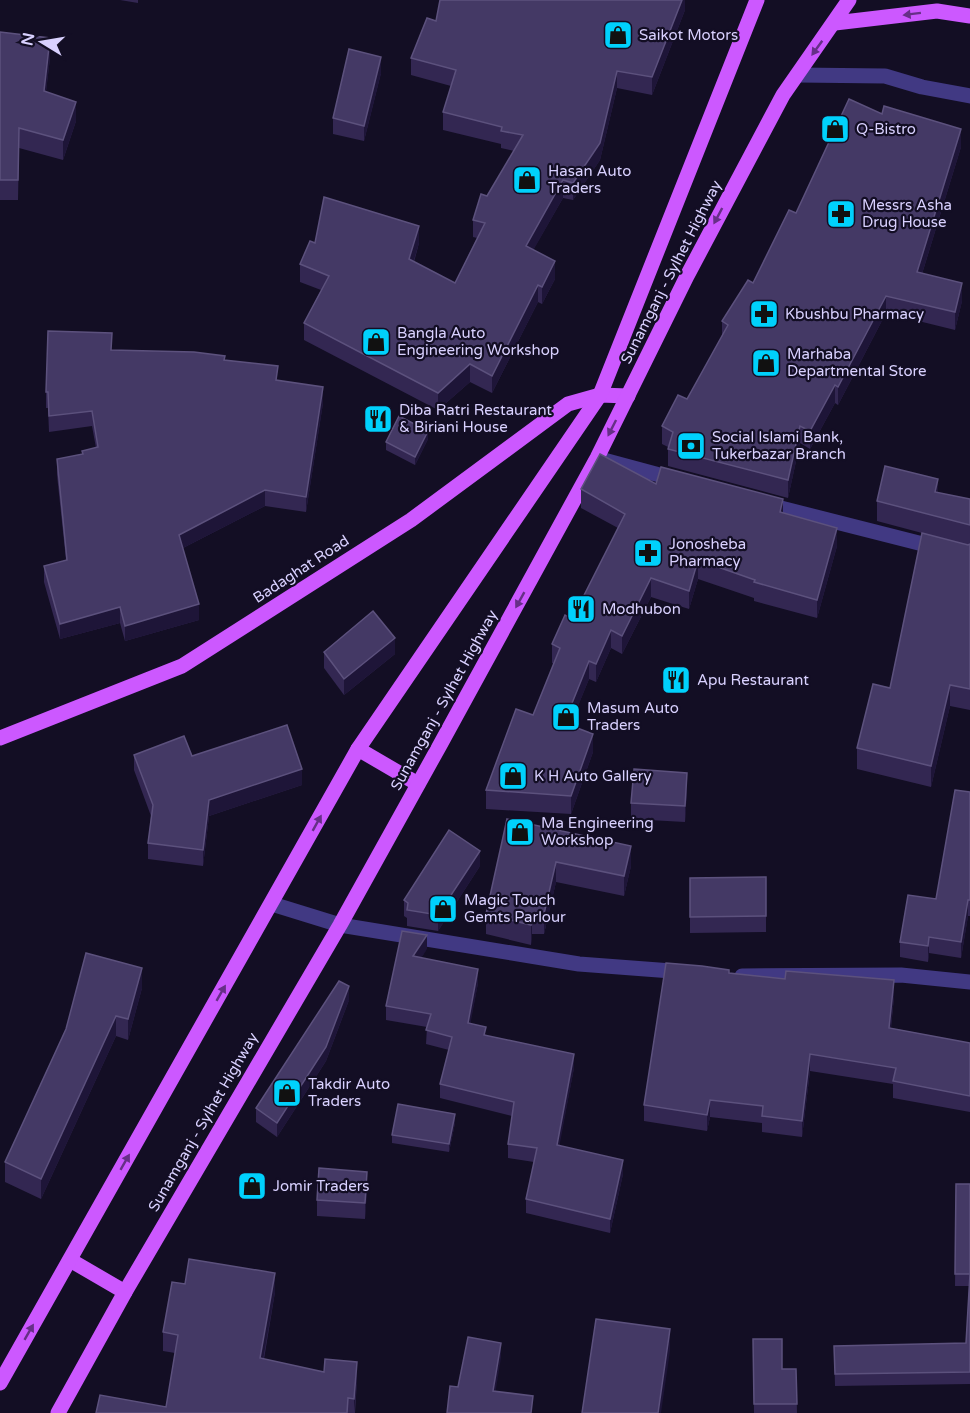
<svg xmlns="http://www.w3.org/2000/svg" width="970" height="1413" viewBox="0 0 970 1413" font-family="'Varela Round',sans-serif">
<style>
.lines{fill:none;stroke-linecap:round;stroke-linejoin:round}
.minor{stroke:#413983;stroke-width:15}
.major{stroke:#cc58ff;stroke-width:15}
.wall{fill:#332752}
.shaded-wall{fill:#1e1538}
.building{fill:#443965;stroke:#5c517d;stroke-width:1.5}
.oneway{fill:#662f87}
.labels{text-anchor:middle;stroke-width:4.5;stroke-linejoin:round;paint-order:stroke}
.poi-label{font-size:15px;fill:#d9d1ff;stroke:#130e24;text-anchor:start}
.street-label{font-size:15px;fill:#d9d1ff;stroke:#130e24}
</style>
<rect width="100%" height="100%" fill="#130e24"/>
<g class="lines">
<g class="minor">
<path d="M798 75 885 76 922 87 970 96"/>
<path d="M600 459 678 480"/>
<path d="M765 504 970 556"/>
<path d="M272 904 340 925 579 964 685 972"/>
<path d="M742 976 901 975 970 982"/>
</g>
<g class="major">
<path d="M835 23 937 11 970 16"/>
<path d="M0 738 182 666 411 520 568 404 600 395 628 396"/>
<path d="M358 749 418 784"/>
<path d="M70 1260 125 1292"/>
<path d="M0 1383 358 749 600 395 757 0"/>
<path d="M58 1413 125 1292 340 925 440 745 597 458 687 276 783 95 849 0"/>
</g>
</g>
<g class="wall">
<path d="M120 0H138V3Z"/>
<path d="M685 0V10L652 95 617 88 600 160 573 200 563 198 533 250 555 279 542 304 538 302 492 393 470 382 438 410 304 340V323L321 290 300 282V264L315 243H419L414 262 455 283 477 238 473 237V220L514 151 501 148V144L443 130V112L451 86 411 75V58L436 21Z"/>
<path d="M0 32 50 58 46 91 76 121 63 160 19 148 18 200H0Z"/>
<path d="M381 73 364 141 333 134V118Z"/>
<path d="M961 147 922 274 962 301 955 330 886 313 838 405 835 403 810 449 800 443 788 498 668 466V447L662 444V426L687 399 722 337V321L753 283 796 213Z"/>
<path d="M112 350 225 360 278 380 323 403 306 512 265 506 183 548 199 620 125 641 120 623 60 639 44 582V566L66 560 57 475V459L82 455V451L96 448 92 426 49 432 48 408H46V392Z"/>
<path d="M428 439 415 465 386 450V442Z"/>
<path d="M656 484 783 513 837 546 817 618 754 601V598L698 579 689 609 651 597 622 654 611 648 596 682 589 679 570 725 593 752 571 814 486 809V790L533 715 554 664 552 663V644L572 619 618 528 581 508V489Z"/>
<path d="M938 493 970 499V710L950 706 931 787 857 769V748L890 688 922 533 877 521V501Z"/>
<path d="M324 652 395 654 344 695 324 668Z"/>
<path d="M134 755 192 756 302 785 209 816 203 866 148 859V843L151 816 134 770Z"/>
<path d="M687 789 685 822 631 819V803Z"/>
<path d="M970 792V916H968L961 958 929 953 928 962 900 957V942L936 899Z"/>
<path d="M507 819 631 866 624 896 556 882 544 934H532L531 945 486 934V914Z"/>
<path d="M480 866 438 931 407 926V918L404 916V900Z"/>
<path d="M766 877V932L690 933V878Z"/>
<path d="M427 949 421 958 478 983 470 1023 486 1035 574 1068 559 1145 623 1174 610 1233 526 1213V1199L534 1162 508 1158V1144L512 1116 440 1098V1084L449 1050 426 1044 427 1027 386 1020V1006Z"/>
<path d="M729 973 894 997 891 1028 970 1043V1112L893 1098V1084L810 1071 802 1137 762 1132V1123L710 1117 707 1131 644 1121V1105Z"/>
<path d="M142 988 128 1040 116 1036 41 1199 5 1182V1162L66 1029Z"/>
<path d="M349 1000 326 1061 277 1137 256 1122V1108Z"/>
<path d="M455 1123 449 1152 392 1143V1135Z"/>
<path d="M956 1184H970V1384L835 1386 834 1346 966 1343 969 1286H955Z"/>
<path d="M367 1188 365 1219 317 1216V1200Z"/>
<path d="M275 1292 264 1359 357 1380 355 1413H96L166 1407 175 1353 163 1351V1332Z"/>
<path d="M753 1339 782 1369H796L797 1413H754Z"/>
</g>
<g class="shaded-wall">
<path d="M682 0H685V10L652 95V77Z"/>
<path d="M50 38V58L44 110V91Z"/>
<path d="M381 57V73L364 141V126Z"/>
<path d="M617 71V88L600 160 573 200V183Z"/>
<path d="M76 102V121L63 160V140Z"/>
<path d="M961 129V147L917 290V272Z"/>
<path d="M563 180V198L526 263V246Z"/>
<path d="M419 226V243L409 277V259Z"/>
<path d="M555 261V279L542 304V287Z"/>
<path d="M962 283V301L955 330V312Z"/>
<path d="M538 285V302L492 393V376Z"/>
<path d="M886 296V313L838 405V387Z"/>
<path d="M470 364V382L438 410V393Z"/>
<path d="M835 385V403L810 449V431Z"/>
<path d="M323 387V403L306 512V497Z"/>
<path d="M800 426V443L788 498V480Z"/>
<path d="M428 431V439L415 465V457Z"/>
<path d="M938 479V500L935 492Z"/>
<path d="M265 490V506L179 550V535Z"/>
<path d="M783 499V517L780 512Z"/>
<path d="M837 528V546L817 618V600Z"/>
<path d="M698 560V579L689 609V591Z"/>
<path d="M651 578V597L622 654V636Z"/>
<path d="M199 604V620L125 641V626Z"/>
<path d="M120 607V623L60 639V624Z"/>
<path d="M611 630V648L596 682V664Z"/>
<path d="M395 638V654L344 695V679Z"/>
<path d="M589 661V679L564 741V723Z"/>
<path d="M950 685V706L931 787V766Z"/>
<path d="M593 734V752L571 814V796Z"/>
<path d="M302 769V785L209 816 203 866V850L209 800Z"/>
<path d="M687 773V789L685 822V806Z"/>
<path d="M631 846V866L624 896V876Z"/>
<path d="M480 851V866L438 931V915Z"/>
<path d="M556 862V882L544 934V914Z"/>
<path d="M968 900V916L961 958V942Z"/>
<path d="M532 914V934L531 945V925Z"/>
<path d="M427 935V949L413 970V956Z"/>
<path d="M929 937V953L928 962V946Z"/>
<path d="M142 968V988L128 1040V1019Z"/>
<path d="M478 969V983L468 1037V1023Z"/>
<path d="M894 980V997L889 1044V1028Z"/>
<path d="M349 986V1000L326 1061 277 1137V1123Z"/>
<path d="M116 1016V1036L41 1199V1179Z"/>
<path d="M574 1054V1068L557 1159V1145Z"/>
<path d="M810 1054V1071L802 1137V1121Z"/>
<path d="M710 1100V1117L707 1131V1115Z"/>
<path d="M455 1114V1123L449 1152V1144Z"/>
<path d="M623 1160V1174L610 1233V1219Z"/>
<path d="M367 1172V1188L365 1219V1203Z"/>
<path d="M275 1273V1292L260 1377V1358Z"/>
<path d="M670 1329V1351L661 1413H658Z"/>
<path d="M501 1343V1358L493 1407V1391Z"/>
<path d="M357 1362V1380L354 1413V1399Z"/>
</g>
<g class="building">
<path d="M440 0H682L652 77 617 71 600 143 573 183 563 180 526 246 555 261 542 287 538 285 492 376 470 364 438 393 304 323 329 276 300 264 310 241 315 243 324 197 419 226 409 259 455 283 485 223 473 220 481 194 487 196 523 135 501 131 502 127 443 112 456 70 411 58 427 18 436 21Z"/>
<path d="M0 32 50 38 44 91 76 102 63 140 19 128 18 180H0Z"/>
<path d="M349 49 381 57 364 126 333 118Z"/>
<path d="M849 99 882 114 884 106 961 129 917 272 962 283 955 312 886 296 838 387 835 385 810 431 800 426 788 480 668 449 673 432 662 426 678 395 687 399 728 325 722 321 748 280 753 283 789 210 796 213Z"/>
<path d="M48 331 112 333 111 350 194 352 225 356 224 360 278 366 276 380 323 387 306 497 265 490 179 535 199 604 125 626 120 607 60 624 44 566 67 560 57 459 83 454 82 451 98 447 92 411 49 416 48 392H46Z"/>
<path d="M399 416 428 431 415 457 386 442Z"/>
<path d="M600 454 656 484 661 467 783 499 780 512 837 528 817 600 754 582 755 580 698 560 689 591 651 578 622 636 611 630 596 664 589 661 564 723 593 734 571 796 486 790 516 709 533 715 560 648 552 644 565 615 572 619 625 514 581 489Z"/>
<path d="M885 466 938 479 935 492 970 499V525L877 501Z"/>
<path d="M922 533 968 545 970 544V689L950 685 931 766 857 748 873 684 890 688Z"/>
<path d="M373 611 395 638 344 679 324 652Z"/>
<path d="M287 725 302 769 209 800 203 850 148 843 153 805 134 755 184 736 192 756Z"/>
<path d="M634 769 687 773 685 806 631 803Z"/>
<path d="M955 790 970 792V900H968L961 942 929 937 928 946 900 942 908 895 936 899Z"/>
<path d="M507 819 631 846 624 876 556 862 544 914H532L531 925 486 914Z"/>
<path d="M449 830 480 851 438 915 407 910 408 903 404 900Z"/>
<path d="M766 877V916L690 917V878Z"/>
<path d="M402 931 427 935 413 956 478 969 468 1023 486 1027 484 1035 574 1054 557 1145 623 1160 610 1219 526 1199 537 1148 508 1144 514 1102 440 1084 452 1037 426 1030 431 1014 386 1006Z"/>
<path d="M86 953 142 968 128 1019 116 1016 41 1179 5 1162 66 1029Z"/>
<path d="M666 963 702 966 729 970V973L785 979 786 971 894 980 889 1028 970 1043V1096L893 1081 896 1068 810 1054 802 1121 762 1116 763 1106 710 1100 707 1115 644 1105Z"/>
<path d="M339 981 349 986 326 1047 277 1123 256 1108Z"/>
<path d="M398 1104 455 1114 449 1144 392 1135Z"/>
<path d="M319 1168 367 1172 365 1203 317 1200Z"/>
<path d="M956 1184H970V1372L835 1374 834 1346 966 1343 970 1274H955Z"/>
<path d="M189 1259 275 1273 260 1358 324 1372 325 1359 357 1362 354 1399 348 1398 347 1413H96L100 1395 166 1407 178 1335 163 1332 172 1282 185 1284Z"/>
<path d="M596 1319 670 1329 658 1413H582Z"/>
<path d="M468 1337 501 1343 493 1391 533 1396 531 1413H447L450 1386 458 1387Z"/>
<path d="M753 1339H782V1369H796L797 1404H754Z"/>
</g>
<defs><path id="oneway-solid" d="M-6-.8H1V-3.2L6.5 0L1 3.2V.8H-6Z" transform="scale(1.5)"/></defs>
<g class="oneway">
<use href="#oneway-solid" transform="translate(912 14) rotate(173)"/>
<use href="#oneway-solid" transform="translate(817 48) rotate(126)"/>
<use href="#oneway-solid" transform="translate(718 216) rotate(118)"/>
<use href="#oneway-solid" transform="translate(612 428) rotate(117)"/>
<use href="#oneway-solid" transform="translate(520 600) rotate(119)"/>
<use href="#oneway-solid" transform="translate(317 823) rotate(-61)"/>
<use href="#oneway-solid" transform="translate(221 993) rotate(-60)"/>
<use href="#oneway-solid" transform="translate(125 1162) rotate(-60)"/>
<use href="#oneway-solid" transform="translate(29 1332) rotate(-60)"/>
</g>
<defs>
<g id="shop-square" transform="scale(1.5)"><rect x="-9" y="-9" width="18" height="18" rx="4" fill="#00d1fc" stroke="#130e24"/><path d="M-5-2.5h2.3a2.7 3.5 0 0 1 5.4 0H5L5.5 6h-11ZM-1.5-2.5h3a1.5 2.3 0 0 0-3 0Z" fill="#111"/></g>
<g id="pharmacy-square" transform="scale(1.5)"><rect x="-9" y="-9" width="18" height="18" rx="4" fill="#00d1fc" stroke="#130e24"/><path d="M-2-6h4v4h4v4h-4v4h-4v-4h-4v-4h4Z" fill="#111"/></g>
<g id="restaurant-square" transform="scale(1.5)"><rect x="-9" y="-9" width="18" height="18" rx="4" fill="#00d1fc" stroke="#130e24"/><path d="M-5-6h1v4h1v-4h1v4h1v-4h1v5L-1.5 .5V6h-2V.5L-5-1ZM5-6V6H3V1.5H1.5Q1.5-4 5-6Z" fill="#111"/></g>
<g id="bank-square" transform="scale(1.5)"><rect x="-9" y="-9" width="18" height="18" rx="4" fill="#00d1fc" stroke="#130e24"/><path d="M-6-4H6V4H-6ZM0-2.3a2.3 2.3 0 1 0 0 4.6a2.3 2.3 0 1 0 0-4.6Z" fill="#111"/></g>
</defs>
<g fill-rule="evenodd">
<use href="#shop-square" x="618" y="35"/>
<use href="#shop-square" x="835" y="129"/>
<use href="#shop-square" x="527" y="180"/>
<use href="#pharmacy-square" x="841" y="214"/>
<use href="#pharmacy-square" x="764" y="314"/>
<use href="#shop-square" x="376" y="342"/>
<use href="#shop-square" x="766" y="363"/>
<use href="#restaurant-square" x="378" y="419"/>
<use href="#bank-square" x="691" y="446"/>
<use href="#pharmacy-square" x="648" y="553"/>
<use href="#restaurant-square" x="581" y="609"/>
<use href="#restaurant-square" x="676" y="680"/>
<use href="#shop-square" x="566" y="717"/>
<use href="#shop-square" x="513" y="776"/>
<use href="#shop-square" x="520" y="832"/>
<use href="#shop-square" x="443" y="909"/>
<use href="#shop-square" x="287" y="1093"/>
<use href="#shop-square" x="252" y="1186"/>
</g>
<g class="labels">
<g class="poi-label">
<text x="639" y="40">Saikot Motors</text>
<text x="856" y="134">Q-Bistro</text>
<text x="548" y="176">Hasan Auto<tspan x="548" dy="17">Traders</tspan></text>
<text x="862" y="210">Messrs Asha<tspan x="862" dy="17">Drug House</tspan></text>
<text x="785" y="319">Kbushbu Pharmacy</text>
<text x="397" y="338">Bangla Auto<tspan x="397" dy="17">Engineering Workshop</tspan></text>
<text x="787" y="359">Marhaba<tspan x="787" dy="17">Departmental Store</tspan></text>
<text x="399" y="415">Diba Ratri Restaurant<tspan x="399" dy="17">&amp; Biriani House</tspan></text>
<text x="712" y="442">Social Islami Bank,<tspan x="712" dy="17">Tukerbazar Branch</tspan></text>
<text x="669" y="549">Jonosheba<tspan x="669" dy="17">Pharmacy</tspan></text>
<text x="602" y="614">Modhubon</text>
<text x="697" y="685">Apu Restaurant</text>
<text x="587" y="713">Masum Auto<tspan x="587" dy="17">Traders</tspan></text>
<text x="534" y="781">K H Auto Gallery</text>
<text x="541" y="828">Ma Engineering<tspan x="541" dy="17">Workshop</tspan></text>
<text x="464" y="905">Magic Touch<tspan x="464" dy="17">Gemts Parlour</tspan></text>
<text x="308" y="1089">Takdir Auto<tspan x="308" dy="17">Traders</tspan></text>
<text x="273" y="1191">Jomir Traders</text>
</g>
<g class="street-label">
<text transform="translate(671 272) rotate(-63)" y="5">Sunamganj - Sylhet Highway</text>
<text transform="translate(301 569) rotate(-33)" y="5">Badaghat Road</text>
<text transform="translate(444 700) rotate(-61)" y="5">Sunamganj - Sylhet Highway</text>
<text transform="translate(203 1122) rotate(-60)" y="5">Sunamganj - Sylhet Highway</text>
</g>
</g>
<g transform="translate(42 42) rotate(281)" stroke="#130e24" stroke-width="4.5" paint-order="stroke">
<path d="M0-4.5L10 22L0 15L-10 22Z" fill="#d9d1ff"/>
<text y="-9" font-size="16" font-weight="bold" text-anchor="middle" fill="#d9d1ff">N</text>
</g>
</svg>
